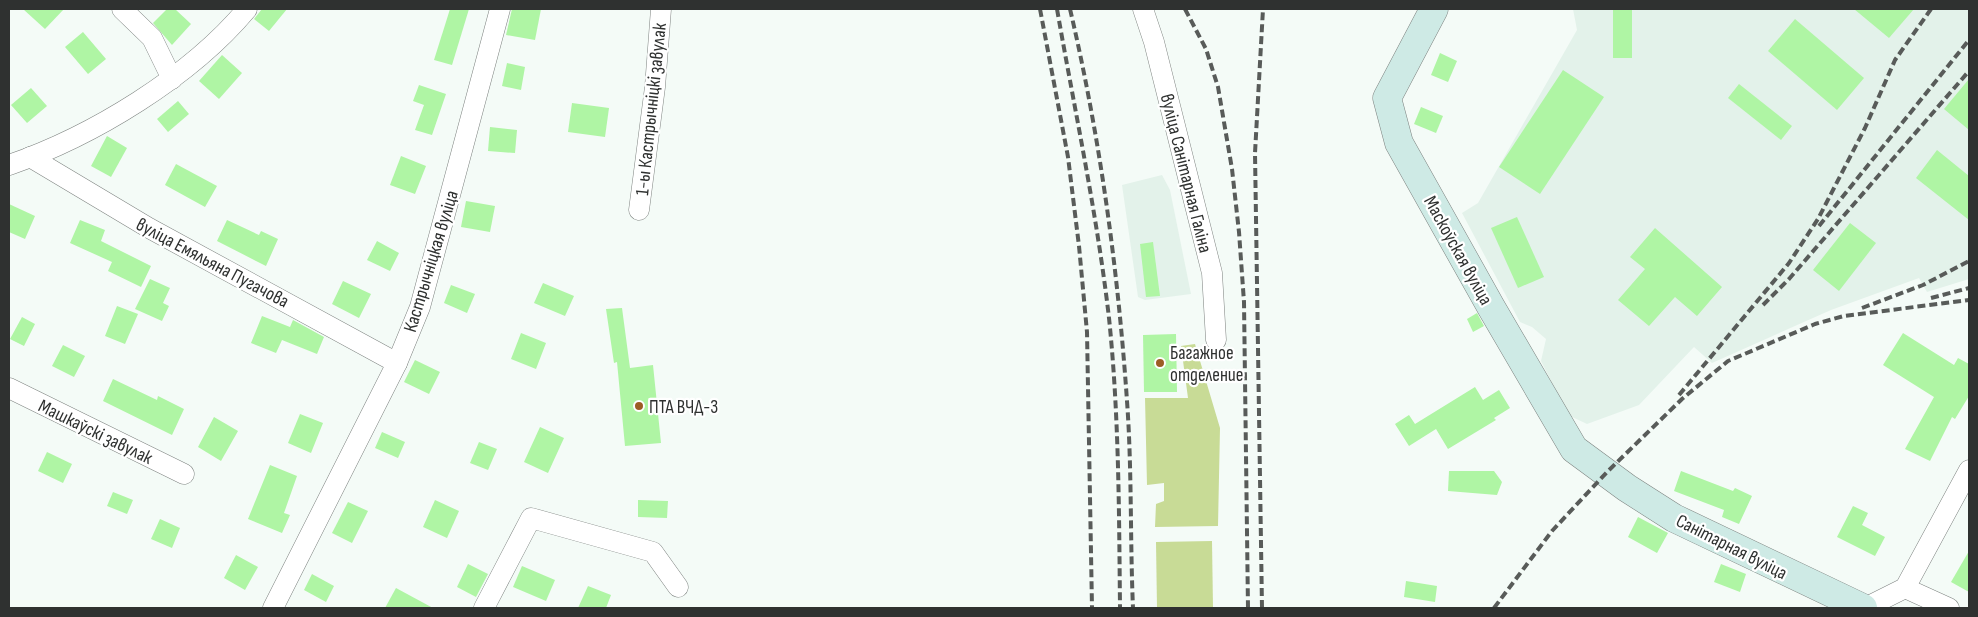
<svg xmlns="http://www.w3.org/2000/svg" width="1978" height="617" viewBox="0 0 1978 617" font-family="'Sofia Sans Condensed',sans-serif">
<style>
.built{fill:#e3f2ea}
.green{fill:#c8db96}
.building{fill:#aff5a4}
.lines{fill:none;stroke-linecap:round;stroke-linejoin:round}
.street-casing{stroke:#7e8380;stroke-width:21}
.secondary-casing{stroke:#7e8380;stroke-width:29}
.street{stroke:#fff;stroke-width:20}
.secondary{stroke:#ceeae5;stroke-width:28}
.rail{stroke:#585b59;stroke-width:4;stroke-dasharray:8 4;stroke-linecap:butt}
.poi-dot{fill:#9c5d24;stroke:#fff;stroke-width:2}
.labels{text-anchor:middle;stroke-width:4.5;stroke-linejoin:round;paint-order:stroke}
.street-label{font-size:19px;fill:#2f3130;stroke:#fff}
.poi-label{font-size:19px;fill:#2f3130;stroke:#fff;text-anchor:start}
</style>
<rect width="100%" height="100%" fill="#f4fbf7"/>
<g class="built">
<path d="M1573 9H1969V279L1927 292 1919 278 1831 310 1712 363 1694 347 1639 405 1587 424 1568 415 1541 361 1546 339 1532 327 1520 322 1462 213 1478 203 1577 30Z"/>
<path d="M1162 175 1170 190 1191 294 1145 300 1138 297 1122 185Z"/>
</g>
<g class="green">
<path d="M1195 344 1220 428 1218 526 1155 527 1156 504 1164 501V483L1147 485 1145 398H1188L1181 346Z"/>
<path d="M1212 541 1213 608H1157L1156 542Z"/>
</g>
<g class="building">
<path d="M23 9H64L45 29Z"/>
<path d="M167 9H175L191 24 172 45 153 23Z"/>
<path d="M262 9H287L269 31 254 19Z"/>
<path d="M450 9H469L452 65 434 60Z"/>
<path d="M512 9H541L535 40 506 35Z"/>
<rect x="1613" y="9" width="19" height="49"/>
<path d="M1854 9H1914L1889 38Z"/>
<path d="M1795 19 1864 78 1837 110 1768 51Z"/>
<path d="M83 32 106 59 88 74 65 47Z"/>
<path d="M1440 53 1457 61 1448 82 1431 75Z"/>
<path d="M222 55 242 73 219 99 199 81Z"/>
<path d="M507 63 525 67 521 90 502 86Z"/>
<path d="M1563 70 1604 97 1540 194 1499 167Z"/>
<path d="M1969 79V130L1944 109Z"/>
<path d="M1739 84 1792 126 1781 140 1728 98Z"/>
<path d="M419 85 446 94 432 135 415 130 424 105 413 101Z"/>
<path d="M31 88 47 106 27 123 11 105Z"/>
<path d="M178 101 189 114 168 132 157 119Z"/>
<path d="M572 103 609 108 605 137 568 132Z"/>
<path d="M1421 107 1443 116 1436 133 1414 124Z"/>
<path d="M490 127 517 130 515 153 488 151Z"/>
<path d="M107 136 127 148 111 177 91 166Z"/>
<path d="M1937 150 1969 176V220L1916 178Z"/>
<path d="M401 156 426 166 415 194 390 185Z"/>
<path d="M176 164 217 186 205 207 165 185Z"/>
<path d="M466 201 495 206 490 232 461 227Z"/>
<path d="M9 204 35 216 25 239 9 232Z"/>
<path d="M1517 217 1544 277 1518 288 1491 228Z"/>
<path d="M80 220 105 230 101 241 151 266 141 287 108 271 112 262 70 243Z"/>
<path d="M227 220 259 235 261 231 278 239 266 266 217 241Z"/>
<path d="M1850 223 1876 243 1839 291 1813 270Z"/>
<path d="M1655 228 1722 287 1697 316 1675 297 1649 326 1618 300 1645 269 1630 257Z"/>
<path d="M377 241 399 253 390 271 367 260Z"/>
<path d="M1153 242 1160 296 1146 297 1140 244Z"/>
<path d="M150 279 170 288 163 303 169 306 162 321 135 309Z"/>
<path d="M343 281 371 294 359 318 332 304Z"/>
<path d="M543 283 574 296 565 316 534 303Z"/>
<path d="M451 285 475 294 467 313 444 303Z"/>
<path d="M117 306 138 314 125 344 105 336Z"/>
<path d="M622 308 630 368 653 365 661 443 625 446 617 362 614 363 606 309Z"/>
<path d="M1477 313 1484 326 1473 332 1467 319Z"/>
<path d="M262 316 290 327 293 320 324 337 317 354 282 340 276 353 251 343Z"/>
<path d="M22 317 35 324 24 346 10 339Z"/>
<path d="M521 333 546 343 536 369 511 359Z"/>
<path d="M1903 333 1954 365 1958 358 1969 364V396L1955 419 1952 417 1930 461 1905 449 1934 397 1883 365Z"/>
<path d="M1176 334 1177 392H1144L1143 335Z"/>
<path d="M63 345 85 356 74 377 52 366Z"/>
<path d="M415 360 440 372 429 394 404 382Z"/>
<path d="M113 379 157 400 158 396 184 409 172 435 103 401Z"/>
<path d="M1475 387 1483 400 1499 390 1510 408 1494 418 1496 420 1448 449 1436 429 1409 446 1395 424 1409 415 1415 424Z"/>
<path d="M300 414 323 423 311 453 288 443Z"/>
<path d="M214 417 238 431 221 461 198 447Z"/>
<path d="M540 427 564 438 548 473 524 462Z"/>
<path d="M382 432 405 442 398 458 375 448Z"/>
<path d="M479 442 497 449 488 470 470 463Z"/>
<path d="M47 452 72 464 63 483 38 471Z"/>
<path d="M270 465 297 476 284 513 290 515 282 533 248 519Z"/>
<path d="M1449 471H1494L1502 482 1497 495 1448 491Z"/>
<path d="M1681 471 1733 491 1735 488 1752 496 1739 524 1722 517 1724 510 1674 491Z"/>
<path d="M113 492 133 500 127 514 107 506Z"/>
<path d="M435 500 459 511 447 538 423 527Z"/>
<path d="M638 500 668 501 667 518 638 517Z"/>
<path d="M348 502 368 511 352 543 332 533Z"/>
<path d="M1853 506 1868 513 1862 525 1885 537 1875 556 1837 537Z"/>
<path d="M1638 517 1668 533 1657 553 1628 537Z"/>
<path d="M160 519 180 528 172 548 151 539Z"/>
<path d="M1969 551V592L1951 582Z"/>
<path d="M236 555 258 567 245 590 224 578Z"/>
<path d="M468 564 488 574 476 597 457 587Z"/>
<path d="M1721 564 1746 574 1740 592 1714 582Z"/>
<path d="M522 566 555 580 546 601 513 587Z"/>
<path d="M312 574 334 586 326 602 304 590Z"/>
<path d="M1406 581 1437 586 1435 602 1404 597Z"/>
<path d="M588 586 611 595 606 608H578Z"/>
<path d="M396 588 433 608H385Z"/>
</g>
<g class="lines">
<g class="street-casing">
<g id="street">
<path d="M122 9 152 38 172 79"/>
<path d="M1143 9 1154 42 1212 273 1216 340"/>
<path d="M30 157 149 228 397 363"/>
<path d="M9 165C93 136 190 77 247 9"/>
<path d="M639 210 655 87 661 9"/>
<path d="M9 388 184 474"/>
<path d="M1905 588 1949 608"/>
<path d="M273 608 397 363 420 307 500 9"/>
<path d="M484 608 531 518 653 552 678 587"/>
<path d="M1865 608 1905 588 1969 470"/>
</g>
</g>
<g class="secondary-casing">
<path id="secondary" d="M1434 9 1387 98 1399 143 1491 307 1574 449 1627 488 1674 518 1863 608"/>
</g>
<use href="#street" class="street"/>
<use href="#secondary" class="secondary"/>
<g class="rail">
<path d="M1040 9 1068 157 1079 246 1087 332 1092 608"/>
<path d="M1057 9C1075 112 1097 214 1109 318 1119 414 1119 511 1120 608"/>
<path d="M1070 9C1100 137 1118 270 1127 401 1132 470 1130 539 1133 608"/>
<path d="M1185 9 1206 49 1218 87 1232 169 1239 232 1244 302 1248 608"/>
<path d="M1819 226 1969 40"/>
<path d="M1931 298 1969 288"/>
<path d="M1763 305 1789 279 1969 71"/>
<path d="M1862 308 1923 285 1969 261"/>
<path d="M1679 395 1789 263 1818 219 1865 128 1895 60 1931 9"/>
<path d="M1262 608 1255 153 1263 9"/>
<path d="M1494 608 1552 531 1607 472 1682 399 1728 361 1815 324 1844 316 1969 300"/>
</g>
</g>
<g class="poi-dot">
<circle cx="1160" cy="363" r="5"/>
<circle cx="639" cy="406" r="5"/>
</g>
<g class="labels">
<g class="street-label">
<text transform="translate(650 109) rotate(-84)" y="7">1-ы Кастрычніцкі завулак</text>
<text transform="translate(1187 173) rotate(76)" y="7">вуліца Санітарная Галіна</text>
<text transform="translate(1459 250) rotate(61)" y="7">Маскоўская вуліца</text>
<text transform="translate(430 261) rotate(-73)" y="7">Кастрычніцкая вуліца</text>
<text transform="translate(213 262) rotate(28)" y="7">вуліца Емяльяна Пугачова</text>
<text transform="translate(96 431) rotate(26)" y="7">Машкаўскі завулак</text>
<text transform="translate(1732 546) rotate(27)" y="7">Санітарная вуліца</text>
</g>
<g class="poi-label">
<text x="1170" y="359">Багажное<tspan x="1170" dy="22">отделение</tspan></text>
<text x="649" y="413">ПТА ВЧД-3</text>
</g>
</g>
<rect width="1978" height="617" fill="none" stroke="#2f3130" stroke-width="20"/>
</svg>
